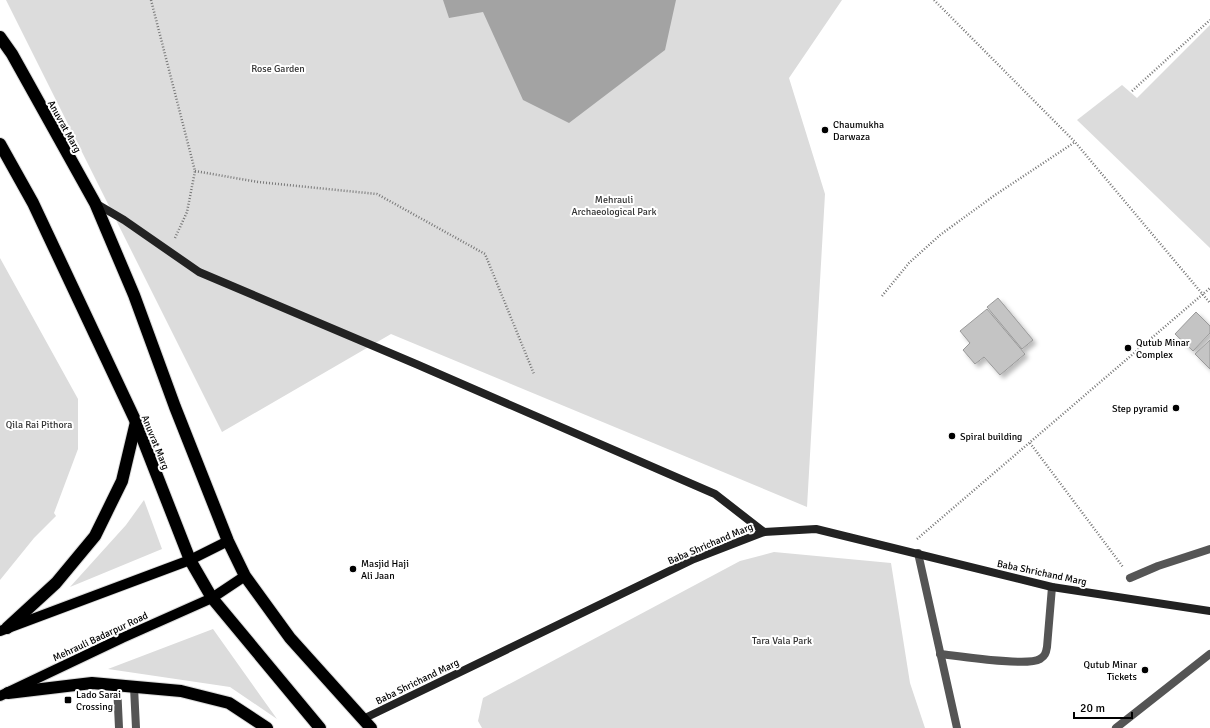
<svg xmlns="http://www.w3.org/2000/svg" width="1210" height="728" viewBox="0 0 1210 728" font-family="Signika,sans-serif">
<style>
.green{fill:#dcdcdc}
.water{fill:#a3a3a3}
.building{fill:#c4c4c4;stroke:#999;filter:url(#shadow)}
.lines{fill:none;stroke-linecap:round;stroke-linejoin:round}
.primary-casing{stroke:#dbdbdb;stroke-width:12}
.highway-casing{stroke:#dbdbdb;stroke-width:14}
.path{stroke:#777;stroke-width:2.5;stroke-dasharray:1 2;stroke-linecap:butt}
.lane{stroke:#555;stroke-width:8}
.secondary{stroke:#222;stroke-width:8}
.primary{stroke:#000;stroke-width:10}
.highway{stroke:#000;stroke-width:12}
.poi-dot{fill:#000;stroke:#fff;stroke-width:1.5}
.labels{text-anchor:middle;stroke-width:4;stroke-linejoin:round;paint-order:stroke}
.park-label{font-size:10px;fill:#333;stroke:#fff}
.poi-label{font-size:10px;fill:#000;stroke:#fff;text-anchor:start}
.street-label{font-size:10px;fill:#000;stroke:#fff}
</style>
<defs>
<filter id="shadow"><feDropShadow dx="3.5" dy="3.5" stdDeviation="2" flood-color="#0004"/></filter>
</defs>
<rect width="100%" height="100%" fill="#fff"/>
<g class="green">
<path d="M6 0H842L789 78 825 194 807 507 391 334 222 432Z"/>
<path d="M1210 25V248L1077 120 1122 85 1137 98Z"/>
<path d="M0 258 78 399V449L54 513 56 516 34 538 0 580Z"/>
<path d="M144 500 162 549 70 587 126 525Z"/>
<path d="M774 552 891 563 910 683 925 728H482L478 721 483 698 740 561Z"/>
<path d="M213 629 277 719 230 687 108 669Z"/>
</g>
<path class="water" d="M443 0H676L665 50 569 123 523 100 483 12 449 18Z"/>
<g class="building">
<path d="M998 298 1033 340 1022 349 987 307Z"/>
<path d="M987 309 1025 354 1000 375 984 357 975 364 963 350 970 343 960 331Z"/>
<path d="M1196 312 1210 326V333L1193 351 1175 334Z"/>
<path d="M1210 340V369L1195 354Z"/>
</g>
<g class="lines">
<g class="primary-casing">
<g id="primary">
<path d="M0 631 190 560 228 541"/>
<path d="M0 696 122 638 212 598 245 576"/>
</g>
</g>
<g class="highway-casing">
<g id="highway">
<path d="M0 37 12 54 95 203 134 295 175 407 228 541 245 576 290 638 371 728"/>
<path d="M0 144 33 203 136 422 190 560 212 598 320 728"/>
<path d="M7 628 56 583 95 536 122 481 136 422"/>
<path d="M8 693 92 683 181 691 229 703 267 728"/>
</g>
</g>
<g class="path">
<path d="M151 0 195 171 187 212 175 238"/>
<path d="M934 0 1075 142 1210 303"/>
<path d="M1132 91 1210 20"/>
<path d="M195 171 258 182 377 194 485 254 534 374"/>
<path d="M882 296 909 263 940 235 995 195 1075 142"/>
<path d="M1030 443 1123 567"/>
<path d="M917 539 1210 288"/>
</g>
<g class="lane">
<path d="M918 553 957 728"/>
<path d="M1130 578 1158 566 1210 549"/>
<path d="M940 654C958 656 1027 667 1040 659 1045 656 1046 653 1047 647L1052 587"/>
<path d="M117 685 119 728"/>
<path d="M134 687 136 728"/>
<path d="M1116 728 1210 654"/>
</g>
<g class="secondary">
<path d="M95 203 124 220 199 272 416 364 715 494 764 532"/>
<path d="M363 719 694 559 764 532 816 529 1052 587 1210 611"/>
</g>
<use href="#primary" class="primary"/>
<use href="#highway" class="highway"/>
</g>
<g class="poi-dot">
<circle cx="825" cy="130" r="4"/>
<circle cx="1128" cy="348" r="4"/>
<circle cx="1176" cy="408" r="4"/>
<circle cx="952" cy="436" r="4"/>
<circle cx="353" cy="569" r="4"/>
<circle cx="1145" cy="670" r="4"/>
<rect x="64" y="696" width="8" height="8" rx="2"/>
</g>
<g class="labels">
<g class="park-label">
<text x="278" y="72">Rose Garden</text>
<text x="614" y="203">Mehrauli<tspan x="614" dy="12">Archaeological Park</tspan></text>
<text x="39" y="428">Qila Rai Pithora</text>
<text x="782" y="644">Tara Vala Park</text>
</g>
<g class="poi-label">
<text x="833" y="128">Chaumukha<tspan x="833" dy="12">Darwaza</tspan></text>
<text x="1136" y="346">Qutub Minar<tspan x="1136" dy="12">Complex</tspan></text>
<text x="1168" y="412" text-anchor="end">Step pyramid</text>
<text x="960" y="440">Spiral building</text>
<text x="361" y="567">Masjid Haji<tspan x="361" dy="12">Ali Jaan</tspan></text>
<text x="1137" y="668" text-anchor="end">Qutub Minar<tspan x="1137" dy="12">Tickets</tspan></text>
<text x="76" y="698">Lado Sarai<tspan x="76" dy="12">Crossing</tspan></text>
</g>
<g class="street-label">
<text transform="translate(65 126) rotate(61)" y="4">Anuvrat Marg</text>
<text transform="translate(156 442) rotate(68)" y="4">Anuvrat Marg</text>
<text transform="translate(710 543) rotate(-23)" y="4">Baba Shrichand Marg</text>
<text transform="translate(1042 572) rotate(12)" y="4">Baba Shrichand Marg</text>
<text transform="translate(100 636) rotate(-25)" y="4">Mehrauli Badarpur Road</text>
<text transform="translate(417 681) rotate(-26)" y="4">Baba Shrichand Marg</text>
</g>
</g>
<path d="M1074 712v6h58v-6" fill="none" stroke="#000000" stroke-width="2"/>
<text x="1080" y="712" font-size="12" fill="#000000" stroke="#ffffff" stroke-width="3" paint-order="stroke">20 m</text>
</svg>
